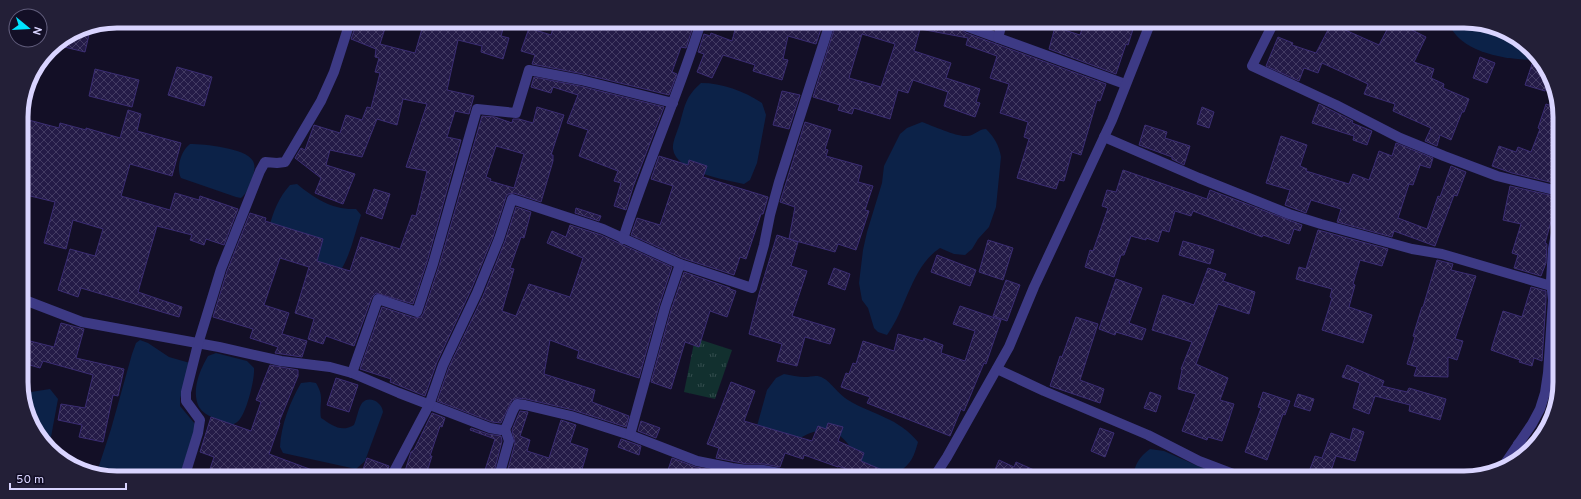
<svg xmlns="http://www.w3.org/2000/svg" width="1581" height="499" viewBox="0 0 1581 499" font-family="Overpass,sans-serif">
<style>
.park{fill:url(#park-tufts)}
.water{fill:#0c2248}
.building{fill:url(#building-cross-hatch);stroke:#3b2d73;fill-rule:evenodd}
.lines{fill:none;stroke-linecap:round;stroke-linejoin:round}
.minor{stroke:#3d3a85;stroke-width:10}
.rim{fill:none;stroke:#d9d4ff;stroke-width:5}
</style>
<defs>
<pattern id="park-tufts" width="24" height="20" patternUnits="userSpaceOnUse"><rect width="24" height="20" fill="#12302f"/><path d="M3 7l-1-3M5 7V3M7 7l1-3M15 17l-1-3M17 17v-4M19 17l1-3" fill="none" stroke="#344d4e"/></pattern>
<pattern id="building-cross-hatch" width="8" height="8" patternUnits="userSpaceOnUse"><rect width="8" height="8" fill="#241b47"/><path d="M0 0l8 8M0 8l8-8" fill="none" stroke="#433b63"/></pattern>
</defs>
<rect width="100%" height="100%" fill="#130f26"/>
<path class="park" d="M695 338 732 350 715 399 684 392Z"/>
<g class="water">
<path d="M1449 24H1489L1536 53 1539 60C1511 60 1462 55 1449 24Z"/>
<path d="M701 83C722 83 744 91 762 103L766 115 757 163 750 180 744 184C726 180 676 172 673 149 672 142 678 130 680 123 685 105 686 96 701 83Z"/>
<path d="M922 122C933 126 955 136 965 136 974 137 978 129 986 129 994 137 999 145 1001 157L996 207 989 227 978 239 972 249 965 255 954 254 940 248C911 267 907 308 887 335L878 332 874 328 868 308 862 300 859 283 863 250 867 232 882 183 884 166 900 134 907 128Z"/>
<path d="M190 144C204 144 246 148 253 161 256 167 254 173 252 179 249 186 248 192 241 198L236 197 181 178C176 167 181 151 190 144Z"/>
<path d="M297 184C314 198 332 210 356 209L361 215C354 235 351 255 339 273L319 264 317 254 269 228C273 212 279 197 290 185Z"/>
<path d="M140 340 148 343 169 357 190 363 180 399V406L195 424V428L180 475H96L111 429 132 354 136 343Z"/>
<path d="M216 353 247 361 254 368C255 379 247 410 240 419 238 422 235 423 232 425 222 421 205 417 199 407 191 390 200 370 208 356Z"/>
<path d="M784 374C791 375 798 377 805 377 811 377 817 374 823 378 831 382 838 394 848 400 873 415 899 418 918 442 914 456 912 463 899 472 870 494 855 441 835 433 822 428 809 432 799 439L757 426 767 390 776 378Z"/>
<path d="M310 382 316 383C325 398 319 402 321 418 332 425 341 433 354 425 357 418 358 409 362 403 369 395 382 402 383 412L365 461 356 469 283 453 280 447C281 425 290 402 301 383Z"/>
<path d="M50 389 58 399 51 437 46 447 23 401V396L31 392Z"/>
<path d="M1150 449 1164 451 1198 466 1229 477H1133C1135 464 1139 457 1150 449Z"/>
</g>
<g class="building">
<path d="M357 22H387L380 44 415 53 424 22H438L462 28 463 26 474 29 476 22H505L501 36 509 38 503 59 481 52 482 46 458 40 447 90 474 96 469 114 455 111 447 137 461 140 427 262 413 304 376 293 372 297 354 346 326 336 323 344 308 339 314 319 295 313 309 267 280 258 264 305 289 313 282 334 307 341 302 357 275 353 278 347 250 338 253 329 213 317 227 271 250 213 266 218 265 221 323 239 317 261 350 271 361 237 400 249 412 215 416 216 427 171 406 167 427 104 403 99 397 125 377 119 362 157 330 150 326 165 355 174 343 204 315 193 321 178 295 158 301 148 305 150 314 125 340 133 346 115 362 120 367 107 371 108 380 73 375 72 379 58 375 57 376 49 351 39Z"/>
<path d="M569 22H678L677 25 692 30 686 48 681 47 672 72 677 74 669 95 583 74 532 64 535 55 521 51 529 28 551 35 554 24 567 27Z"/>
<path d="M737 22 809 23H823L816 44 788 36 783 59 788 60 782 80 753 71 755 65 723 55 712 78 697 72 704 54 698 52 704 34 710 36 711 33 732 41Z"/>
<path d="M836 23H914L920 25V23H962V30L966 33 1106 84 1100 101 1097 100 1081 155 1072 152 1064 181 1059 180 1056 189 1017 178 1029 139 1024 137 1028 122 1000 113 1009 84 990 78 997 56 966 45 968 38 920 29 914 51 951 63 946 78 980 89 976 102 980 103 975 117 944 106 948 92 913 80 908 93 898 90 890 119 854 108 852 114 838 110 840 105 813 97ZM862 34 895 44 881 87 849 78Z"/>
<path d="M976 23H995L994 29Z"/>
<path d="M1084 23H1135L1128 45 1126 44 1116 74 1049 49 1055 27 1080 35Z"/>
<path d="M1331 24H1346L1343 29 1379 45 1390 24H1400L1426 37 1414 62 1434 69 1431 78 1444 84 1443 88 1469 99 1464 112H1462L1451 140 1440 135 1437 146 1425 141 1431 128 1393 111 1395 104 1364 94 1368 84 1322 63 1318 73 1304 68 1299 81 1266 66 1278 37 1293 43 1292 45 1316 53Z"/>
<path d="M91 26 85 52 56 45 80 28Z"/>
<path d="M1480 57 1495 63 1487 83 1473 78Z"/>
<path d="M1532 64 1543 68 1549 80 1545 91 1525 85Z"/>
<path d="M177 67 212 77 204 106 168 95Z"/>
<path d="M95 69 139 80 132 107 89 96Z"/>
<path d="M534 77 580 86 664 107 633 187 626 210 614 206 621 183 614 181 618 171 579 156 588 130 567 123 578 95 553 87 551 93 531 87Z"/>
<path d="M782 91 800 95 789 129 773 125Z"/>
<path d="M1319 104 1353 121 1352 123 1372 131 1367 145 1353 140 1354 136 1312 123Z"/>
<path d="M1546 104 1558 108V184L1512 173 1492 166 1499 146 1516 152 1518 147 1531 152 1540 129 1538 128Z"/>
<path d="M537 107 564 115 551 155H553V161L541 202 514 193 508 194 506 197 493 237 471 290 437 362 425 396 390 382 391 379 360 369 382 307 415 318 421 317 423 314 439 266 482 116 495 117 512 123 513 119H519L533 123ZM496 146 524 154 514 188 490 181 491 179 486 177Z"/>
<path d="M1202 107 1214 112 1209 128 1197 124Z"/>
<path d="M128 110 141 114 137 131 181 143 172 176 130 164 121 196 170 210 175 193 199 200 200 196 238 209 224 245 206 239 204 245 190 240 192 235 157 226 138 292 182 307 179 317 81 288 78 297 58 290 70 249 95 256 103 229 73 220 66 249 44 243 55 202 22 194 21 118 59 128 60 123 86 130V128L120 138Z"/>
<path d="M805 122 831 130 825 149 828 150 826 156 862 166 858 182 873 186 865 210 869 211 856 250 838 244 835 252 789 239 795 207 780 202Z"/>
<path d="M1145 125 1167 132 1165 138 1190 146 1184 165 1172 159V157L1139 145Z"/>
<path d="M1281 136 1307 145 1300 166 1307 169 1306 171 1349 184 1353 174 1369 180 1379 151 1392 156 1396 143 1433 158 1430 168 1420 165 1413 185 1409 184 1398 218 1427 229 1438 196 1440 197 1451 166 1466 172 1457 196 1454 195 1435 246 1394 231 1392 237 1337 222 1341 209 1311 200 1306 213 1285 205 1290 190 1266 183Z"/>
<path d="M659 156 688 165 689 160 707 166 703 177 768 197 763 214H761L746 259 740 257 734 275 682 258 631 235 637 218 660 225 673 186 651 179Z"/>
<path d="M1123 170 1207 199 1210 190 1302 225 1300 231 1294 229 1289 244 1263 235 1262 237 1193 211 1191 216 1175 211 1169 232 1162 230 1158 242 1146 238V240L1131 236 1124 255H1121L1114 277 1085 267 1090 250 1093 251 1108 208 1102 206 1107 190 1116 192Z"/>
<path d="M1510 186 1558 197 1545 243 1547 244 1546 263 1541 276 1514 268 1518 255 1512 253 1521 224 1503 220Z"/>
<path d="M374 189 390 194 382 219 366 213Z"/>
<path d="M516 207 531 212 524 238 521 237 510 268 514 269 502 311 516 316 529 284 570 297 583 258 547 243 552 231 566 237 570 225 601 235 672 267 659 306 639 378 577 358 579 351 550 340 544 374 595 390 592 402 629 416 626 427 573 410 526 399 517 398 512 400 501 423 492 422 437 401 449 367 483 296 505 241Z"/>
<path d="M576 208 601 216 599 221 575 213Z"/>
<path d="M1318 230 1388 249 1382 266 1360 260 1353 284 1355 285 1349 307 1372 315 1363 343 1322 330 1332 298 1330 297 1332 289 1296 279 1299 267 1306 269Z"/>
<path d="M777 235 798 242 791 266 807 271 792 316 835 329 830 344 805 337 797 366 777 361 782 344 749 334 759 294Z"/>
<path d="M988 240 1013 248 1003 280 979 272Z"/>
<path d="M1183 241 1214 250 1210 264 1179 255Z"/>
<path d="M937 255 976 270 970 286 931 272Z"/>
<path d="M1437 260 1453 264 1451 270 1476 276 1455 339 1463 341 1457 360 1448 357V377L1414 376 1417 367 1407 364 1415 337 1413 336 1422 307H1423Z"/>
<path d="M834 268 850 274 845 290 828 284Z"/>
<path d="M1208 268 1226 274 1223 281 1255 292 1249 314 1218 304 1196 364 1228 378 1220 400 1234 404 1222 441 1208 437 1207 440 1182 431 1196 394 1178 389 1182 370 1181 369 1192 342 1152 330 1163 295 1194 305Z"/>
<path d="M684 272 730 288V289L736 291 727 317 710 311 699 347 685 342 671 389 651 382 671 310Z"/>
<path d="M1116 279 1142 288 1129 323 1146 329 1142 340 1116 332 1115 335 1099 329Z"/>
<path d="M1006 280 1020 285 1007 321 993 316Z"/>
<path d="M1531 287 1546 291V300L1542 361 1534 358 1532 366 1519 362 1520 360 1491 350 1503 311 1522 317Z"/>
<path d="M960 306 1001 320 986 364 984 363 964 411 961 409 950 436 867 403 870 397 841 387 846 373 849 374 853 363 856 364 863 341 894 351 898 334 923 341 924 338 943 345 941 353 965 361 975 331 953 324Z"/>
<path d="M1076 317 1098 324 1080 380 1104 389 1100 403 1050 386 1060 356 1062 357Z"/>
<path d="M61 323 84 329 76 358 124 369 118 396 113 395 103 442 79 437 82 425 58 420 61 404 85 408 93 375 43 361 40 368 23 363 22 339 54 347Z"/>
<path d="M270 365 298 370V376L279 422 280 423 269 454 323 474V475H208L214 457 200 452 211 417 251 431 261 402 256 400Z"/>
<path d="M1347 365 1384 381 1382 386 1407 392 1409 388 1446 399 1440 420 1409 411 1410 405 1375 396 1369 414 1353 408 1360 383 1342 377Z"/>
<path d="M336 378 358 385 349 412 327 405Z"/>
<path d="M731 382 755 391 744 421 812 441 818 426 826 429 828 423 843 427 838 441 864 453 861 461 899 477 865 476 838 466V467L804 455 803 459 785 453 780 467 764 464H747L716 458 719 448 707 444Z"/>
<path d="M1150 392 1161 396 1156 412 1144 408Z"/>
<path d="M1263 392 1290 401 1285 415 1283 414 1267 460 1245 452 1261 408 1258 407Z"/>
<path d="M1298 394 1314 399 1310 411 1294 406Z"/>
<path d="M520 411 528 412 520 436 530 440 527 451 549 458 561 420 576 425 570 443 588 449 580 476H506L515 443 512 430Z"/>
<path d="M432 413 445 418 442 427 440 426 430 456H432L426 475H399L402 470 405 471 411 452 414 450Z"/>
<path d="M641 421 660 428 656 438 638 431Z"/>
<path d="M471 428 488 434 501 436 502 441 493 476 484 473 495 439 470 430Z"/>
<path d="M1100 428 1114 433 1105 457 1091 451Z"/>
<path d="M1353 428 1364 432 1355 461 1336 456 1329 477H1307L1315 456 1322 458 1331 433 1350 440Z"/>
<path d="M621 439 641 446 639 455 618 447Z"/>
<path d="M367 458 389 466 386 475H361Z"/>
<path d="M672 458 696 467 744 476H666Z"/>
<path d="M999 460 1014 467 1016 462 1050 477H992Z"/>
</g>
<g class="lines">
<g class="minor">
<path d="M968 23V27L1125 84"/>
<path d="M1267 24 1272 26 1252 66 1336 105 1400 138 1444 156 1497 176 1558 191"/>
<path d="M998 38 1002 23"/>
<path d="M1104 137 1199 178 1289 214 1321 224 1412 249 1442 254 1551 286"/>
<path d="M623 239C646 166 678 96 701 22"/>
<path d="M22 299 82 322 219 347 281 361 330 367 352 373 399 393 490 428 501 430 505 429C510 421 511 411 517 404L525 405 571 416 630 435 697 461 732 468 747 470H763L795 476"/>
<path d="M997 369 1044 391 1148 435 1199 461 1241 477"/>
<path d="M352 373 378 299 417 312 433 264 477 109 516 113 529 70 581 80 673 103"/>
<path d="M630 435 665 308 680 264 752 288 764 245 770 215 779 182 830 23"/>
<path d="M1518 444 1529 448"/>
<path d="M1504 465 1532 424 1540 409 1545 393 1548 373 1553 300 1551 281 1553 249 1558 223"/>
<path d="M185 475 198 433 200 420 186 401V392L198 344 221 269 260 171 265 162 277 163 285 162 321 101 334 72 350 22"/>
<path d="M392 475 429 405 443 365 477 293 499 239 512 199 603 229 680 264"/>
<path d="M499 476 509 441 505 429"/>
<path d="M934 477 947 457 1009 347 1034 287 1112 120 1150 24"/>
</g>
</g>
<path d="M0 0H1581V499H0ZM117 28H1464A89 89 0 0 1 1553 117V382A89 89 0 0 1 1464 471H117A89 89 0 0 1 28 382V117A89 89 0 0 1 117 28Z" fill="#231f37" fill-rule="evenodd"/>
<path class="rim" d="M117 28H1464A89 89 0 0 1 1553 117V382A89 89 0 0 1 1464 471H117A89 89 0 0 1 28 382V117A89 89 0 0 1 117 28Z"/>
<g transform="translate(28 28) rotate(108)"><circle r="19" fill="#130f26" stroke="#625e7d"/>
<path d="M0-3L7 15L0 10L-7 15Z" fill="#00e5ff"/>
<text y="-6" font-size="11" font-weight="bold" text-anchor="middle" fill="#d9d4ff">N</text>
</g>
<path d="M10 483v6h116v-6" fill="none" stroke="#d9d4ff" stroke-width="2"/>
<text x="16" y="483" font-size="12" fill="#d9d4ff" stroke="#130f26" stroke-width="3" paint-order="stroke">50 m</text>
</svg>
